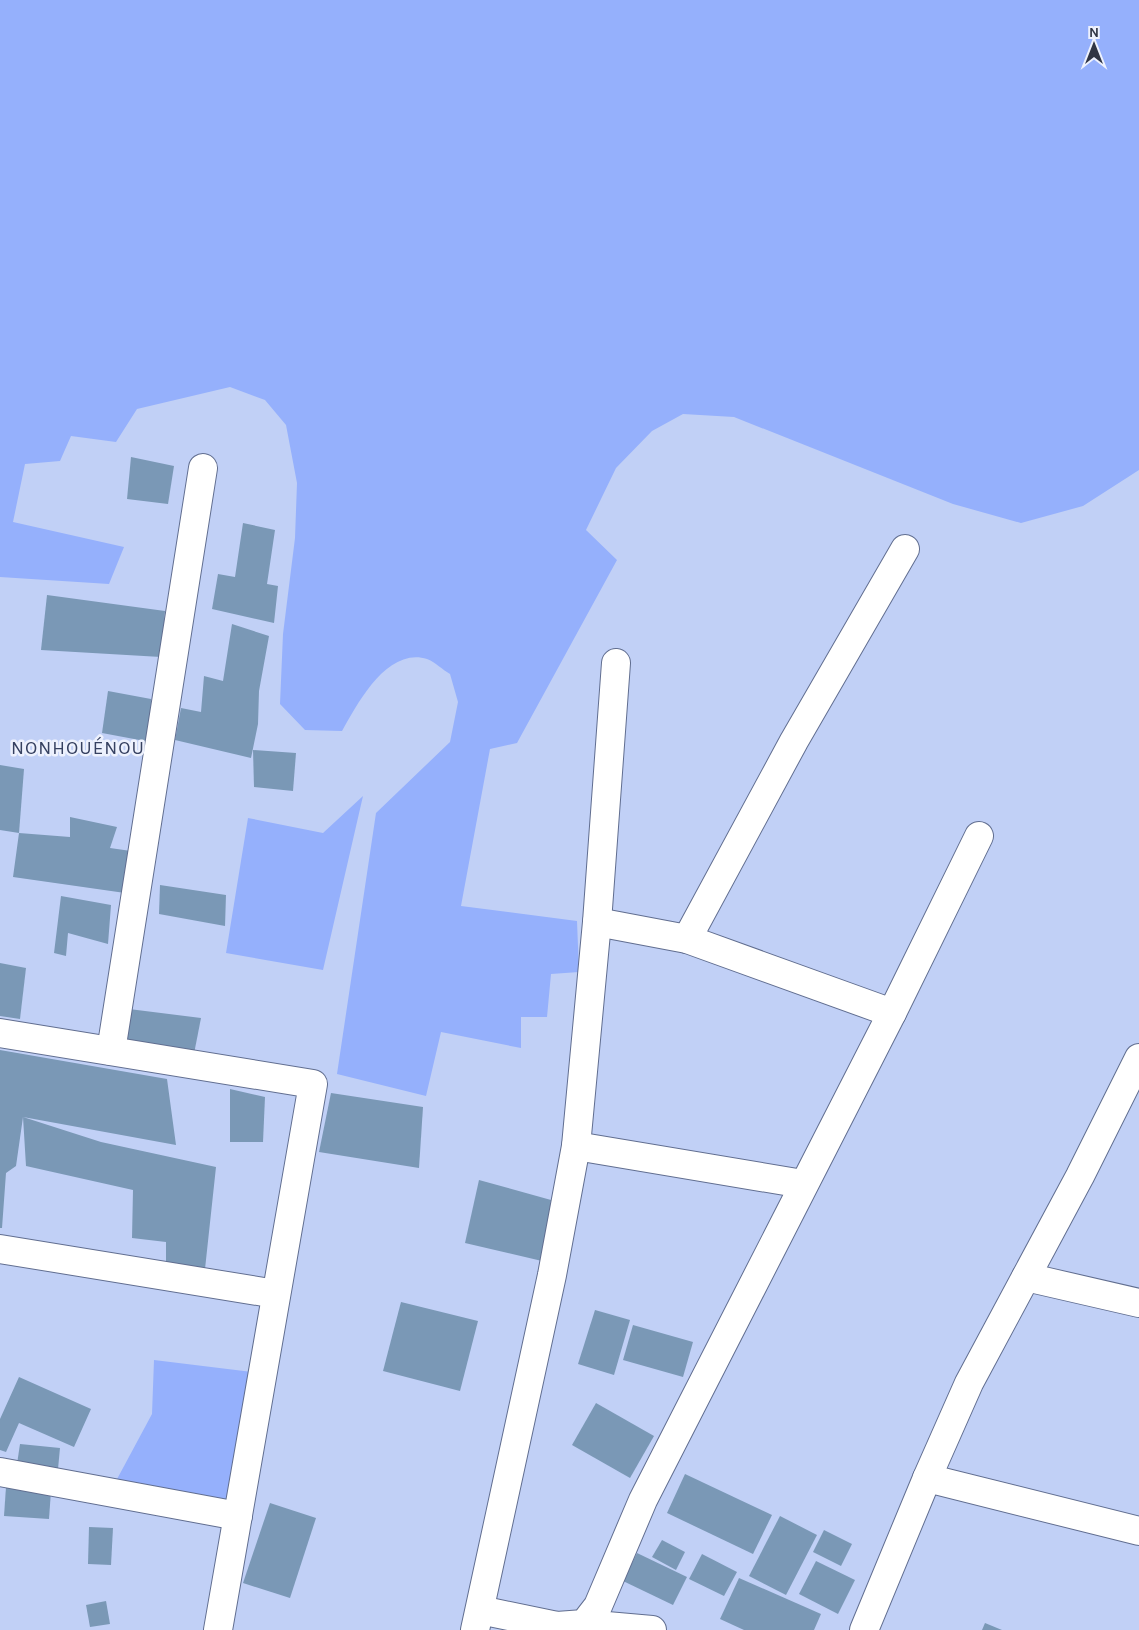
<svg xmlns="http://www.w3.org/2000/svg" width="1139" height="1630" viewBox="0 0 1139 1630" font-family="Karla,sans-serif">
<style>
.green{fill:#95b0fc}
.building{fill:#7a98b6}
.lines{fill:none;stroke-linecap:round;stroke-linejoin:round}
.minor-casing{stroke:#616e90;stroke-width:30}
.minor{stroke:#fff;stroke-width:28}
.labels{text-anchor:middle;stroke-width:5;stroke-linejoin:round;paint-order:stroke}
.quarter-label{font-size:19px;letter-spacing:1px;fill:#364161;stroke:#edf1fd}
</style>
<rect width="100%" height="100%" fill="#c1d0f6"/>
<g class="green">
<path d="M0 0H1139V470L1083 506 1021 523 953 504 734 417 683 414 652 431 616 468 586 530 617 560 517 743 490 749 461 906 577 921 579 972 551 974 547 1017H521V1048L441 1032 426 1096 337 1074 376 813 450 742 458 702 450 674C443 670 435 662 427 659 387 647 358 703 342 731L305 730 280 704 283 634 295 538 297 483 286 425 265 400 230 387 137 409 116 442 71 436 60 461 25 464 13 522 124 547 109 584 0 577Z"/>
<path d="M363 796 323 970 226 953 248 818 323 833Z"/>
<path d="M154 1360 252 1372 238 1516 116 1481 152 1414Z"/>
</g>
<g class="building">
<path d="M131 457 174 466 168 504 127 499Z"/>
<path d="M243 523 275 530 267 584 278 586 274 623 212 609 218 574 235 577Z"/>
<path d="M47 595 165 611 161 657 41 650Z"/>
<path d="M232 624 269 636 259 691 258 724 251 758 175 740 181 708 201 712 204 676 223 681Z"/>
<path d="M108 691 151 699 150 742 102 733Z"/>
<path d="M253 750 296 753 293 791 254 787Z"/>
<path d="M0 765 24 769 19 833 0 830Z"/>
<path d="M70 817 117 827 110 848 131 851 125 893 13 877 19 833 70 837Z"/>
<path d="M160 885 226 895 225 926 159 914Z"/>
<path d="M61 896 111 905 108 944 68 933 66 956 54 953Z"/>
<path d="M0 963 26 968 20 1019 0 1016Z"/>
<path d="M129 1009 201 1018 192 1064 119 1052Z"/>
<path d="M0 1050 167 1079 176 1145 23 1117 101 1142 216 1167 205 1269 166 1265V1242L132 1238 133 1190 26 1166 23 1117 16 1166 6 1173 2 1228H0Z"/>
<path d="M230 1089 265 1097 263 1142H230Z"/>
<path d="M331 1093 423 1107 419 1168 319 1152Z"/>
<path d="M479 1180 551 1200 542 1261 465 1243Z"/>
<path d="M401 1302 478 1321 460 1391 383 1371Z"/>
<path d="M595 1310 630 1320 614 1375 578 1364Z"/>
<path d="M633 1325 693 1342 683 1377 623 1360Z"/>
<path d="M19 1377 91 1409 74 1447 19 1423 6 1452 0 1450V1419Z"/>
<path d="M596 1403 654 1436 630 1478 572 1445Z"/>
<path d="M20 1444 60 1448 58 1469 17 1464Z"/>
<path d="M685 1474 772 1515 753 1554 667 1513Z"/>
<path d="M6 1487 51 1491 49 1519 4 1516Z"/>
<path d="M270 1503 316 1518 290 1598 243 1583Z"/>
<path d="M780 1516 817 1535 786 1595 749 1576Z"/>
<path d="M89 1527 113 1528 111 1565 88 1564Z"/>
<path d="M824 1530 852 1544 841 1566 813 1552Z"/>
<path d="M662 1540 685 1552 676 1570 652 1557Z"/>
<path d="M637 1553 687 1577 673 1605 623 1581Z"/>
<path d="M702 1554 737 1572 724 1596 689 1579Z"/>
<path d="M816 1561 855 1580 838 1614 799 1594Z"/>
<path d="M739 1578 821 1614 814 1630H744L720 1619Z"/>
<path d="M106 1601 110 1624 90 1627 86 1605Z"/>
<path d="M985 1623 1002 1630H982Z"/>
</g>
<g class="lines">
<g class="minor-casing">
<g id="minor">
<path d="M597 922 687 939 892 1013"/>
<path d="M687 939 794 741 905 549"/>
<path d="M0 1033 313 1084 218 1630"/>
<path d="M111 1051 203 468"/>
<path d="M576 1146 803 1184"/>
<path d="M0 1249 276 1294"/>
<path d="M1026 1277 1139 1303"/>
<path d="M0 1472 238 1516"/>
<path d="M927 1478 1139 1531"/>
<path d="M480 1610 557 1626 584 1624 598 1606 643 1500 892 1013 979 836"/>
<path d="M584 1624 652 1630"/>
<path d="M475 1630 552 1275 576 1146 597 922 616 663"/>
<path d="M864 1630 927 1478 969 1383 1080 1176 1139 1058"/>
</g>
</g>
<use href="#minor" class="minor"/>
</g>
<g class="labels">
<g class="quarter-label">
<text x="78" y="754">NONHOUÉNOU</text>
</g>
</g>
<g transform="translate(1094 45)" stroke="#edf1fd" stroke-width="4" paint-order="stroke">
<path d="M0-4L9 19L0 12L-9 19Z" fill="#303544"/>
<text y="-8" font-size="14" font-weight="bold" text-anchor="middle" fill="#303544">N</text>
</g>
</svg>
